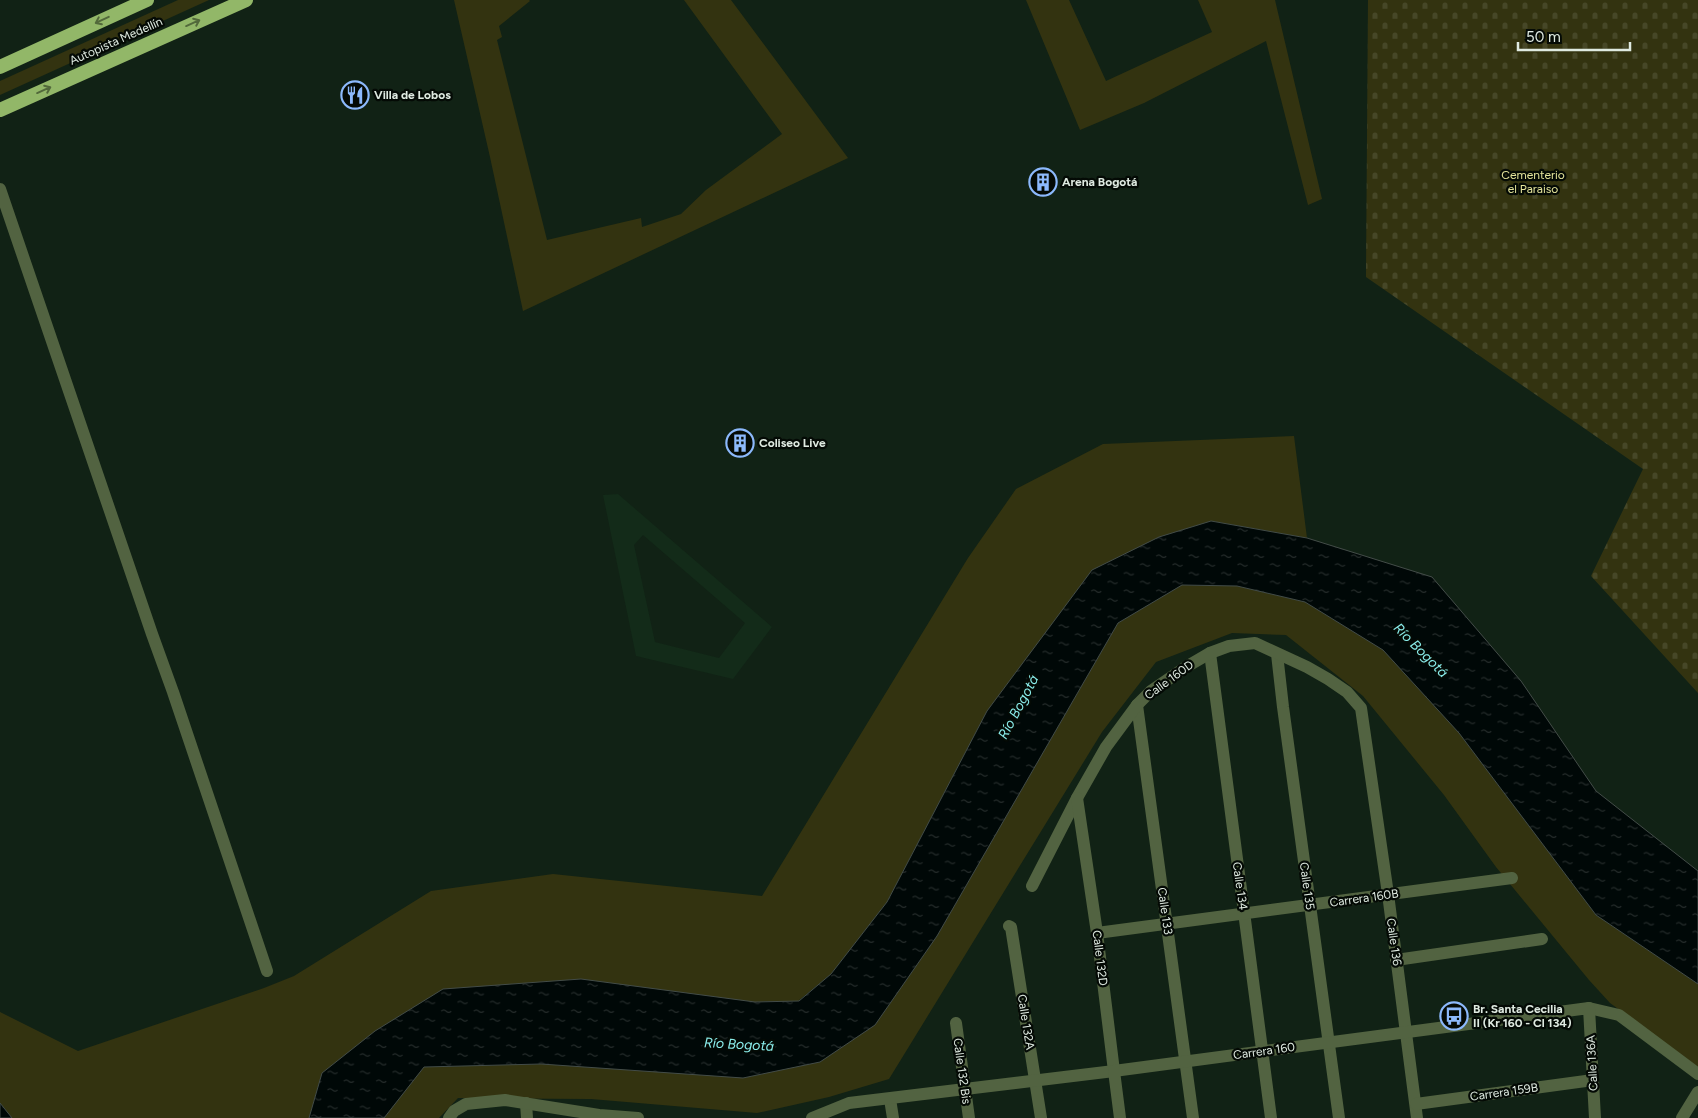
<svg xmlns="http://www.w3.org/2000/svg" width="1698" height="1118" viewBox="0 0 1698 1118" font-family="Figtree,sans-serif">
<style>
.built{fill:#132b19;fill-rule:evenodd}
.grass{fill:#333310}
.cemetery{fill:url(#cemetery-stones)}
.water{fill:url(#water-ripples);stroke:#434c48}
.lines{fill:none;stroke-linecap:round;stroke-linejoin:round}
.minor{stroke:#526341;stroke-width:12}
.tertiary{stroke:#526341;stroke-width:12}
.trunk{stroke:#92b768;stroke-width:14}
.oneway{stroke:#52693b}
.labels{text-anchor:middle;stroke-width:4.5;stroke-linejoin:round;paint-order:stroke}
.street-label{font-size:12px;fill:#dfeae1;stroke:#040a05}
.poi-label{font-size:12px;font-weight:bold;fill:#dfeae1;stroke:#040a05;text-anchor:start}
.park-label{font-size:12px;fill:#e4e49b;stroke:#040a05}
.water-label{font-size:14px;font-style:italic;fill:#8beeec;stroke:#040a05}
</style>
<defs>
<pattern id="cemetery-stones" width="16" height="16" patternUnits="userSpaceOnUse" patternTransform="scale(1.25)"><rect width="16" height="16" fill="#333310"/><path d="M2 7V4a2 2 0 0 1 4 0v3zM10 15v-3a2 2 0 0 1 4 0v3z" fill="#464727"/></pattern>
<pattern id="water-ripples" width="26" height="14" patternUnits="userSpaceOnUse" patternTransform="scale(1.25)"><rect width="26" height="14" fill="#000807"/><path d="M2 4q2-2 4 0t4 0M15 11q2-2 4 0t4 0" fill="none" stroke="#252c2b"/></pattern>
</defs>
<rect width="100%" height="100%" fill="#112215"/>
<path class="built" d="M618 494 772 627 733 679 636 656 603 495ZM643 535 745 623 719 658 655 642 634 545Z"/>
<g class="grass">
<path d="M178 0H209L0 95V81Z"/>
<path d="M454 0H529L530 1 499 26 502 37 497 40 547 240 641 218 642 227 681 214 706 190 782 134 684 0H731L848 158 523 311 490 157Z"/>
<path d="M1026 0H1069L1106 81 1212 32 1198 0H1275L1322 199 1308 205 1266 41 1144 103 1080 130Z"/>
<path d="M1294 436 1307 538 1211 521 987 711 887 902 831 974 798 1001 755 1002 322 1073 309 1118H12L0 1103V1012L78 1051 264 988 294 976 431 891 553 874 762 896 968 558 1016 489 1103 444Z"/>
<path d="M1182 585 1237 586 1305 602 1383 650 1459 733 1596 915 1698 984V1067L1610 1003 1589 980 1496 867 1444 795 1363 696 1286 635 1232 633 1156 662 1102 732 889 1079 829 1097 757 1113 591 1099 458 1098 439 1118H384L423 1067 541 1064 875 1025 937 936 1118 623Z"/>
</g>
<path class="cemetery" d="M1368 0H1698V693L1591 576 1643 469 1366 277Z"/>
<g class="water">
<path d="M1211 521 1307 538 1432 577 1521 681 1596 791 1698 871V984L1596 915 1459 733 1383 650 1305 602 1237 586 1182 585 1118 623 937 936 875 1025 820 1062 743 1078 541 1064 424 1067 384 1118H309L322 1073 375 1031 443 989 581 979 755 1002 799 1001 831 974 887 902 987 711 1092 570 1159 537Z"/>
<path d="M0 1103 12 1118H0Z"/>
</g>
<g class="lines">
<g class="minor">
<path d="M0 189 152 634 173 692 267 971"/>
<path d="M1210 653 1271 1118"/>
<path d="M1277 654 1283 707 1339 1118"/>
<path d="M1137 705 1193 1118"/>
<path d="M1032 886 1077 798 1106 747 1137 705 1151 691 1186 667 1210 653 1229 646 1255 643 1307 667 1328 679 1347 692 1361 708 1388 894 1417 1118"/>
<path d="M1009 926 1011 927 1041 1118"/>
<path d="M1097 933 1512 878"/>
<path d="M1396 960 1542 939"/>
<path d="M1589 1008 1619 1015 1698 1074"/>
<path d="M956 1023 969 1118"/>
<path d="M890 1099 893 1118"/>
<path d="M526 1103 527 1118"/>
<path d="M1416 1104 1593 1080"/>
<path d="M449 1118 454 1111 466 1104 505 1100 599 1115 638 1118"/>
<path d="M812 1118 849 1103 1114 1071 1097 933 1077 798"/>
<path d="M1682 1118 1698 1092"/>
</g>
<path class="tertiary" d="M1120 1118 1114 1071 1589 1008 1595 1118"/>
<g class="trunk">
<path d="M0 67 147 0"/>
<path d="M0 110 246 0"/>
</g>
</g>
<defs><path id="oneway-shaft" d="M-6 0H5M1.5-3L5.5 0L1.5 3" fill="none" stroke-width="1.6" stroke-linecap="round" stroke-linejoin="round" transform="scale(1.25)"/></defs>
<g class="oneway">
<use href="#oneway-shaft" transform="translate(102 20) rotate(155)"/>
<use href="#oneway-shaft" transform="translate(193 23) rotate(-24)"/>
<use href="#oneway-shaft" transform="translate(44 90) rotate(-24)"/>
</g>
<defs>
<g id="restaurant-ring" transform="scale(1.4375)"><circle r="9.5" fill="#040a05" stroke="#8cb9fc" stroke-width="1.5"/><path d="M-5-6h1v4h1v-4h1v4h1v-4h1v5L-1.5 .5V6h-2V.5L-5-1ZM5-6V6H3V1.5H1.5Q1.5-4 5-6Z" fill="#8cb9fc"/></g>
<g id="building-ring" transform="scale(1.4375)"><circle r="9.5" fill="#040a05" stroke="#8cb9fc" stroke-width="1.5"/><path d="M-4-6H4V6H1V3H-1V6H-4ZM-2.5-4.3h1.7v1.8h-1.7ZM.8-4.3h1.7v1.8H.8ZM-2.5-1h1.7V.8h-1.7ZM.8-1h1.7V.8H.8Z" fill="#8cb9fc"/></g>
<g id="bus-ring" transform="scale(1.4375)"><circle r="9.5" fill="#040a05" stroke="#8cb9fc" stroke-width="1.5"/><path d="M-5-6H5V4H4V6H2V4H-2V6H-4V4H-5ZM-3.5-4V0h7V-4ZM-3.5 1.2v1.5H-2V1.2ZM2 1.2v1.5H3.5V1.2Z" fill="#8cb9fc"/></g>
</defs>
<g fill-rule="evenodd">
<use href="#restaurant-ring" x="355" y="95"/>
<use href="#building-ring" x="1043" y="182"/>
<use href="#building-ring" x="740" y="443"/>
<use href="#bus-ring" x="1454" y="1016"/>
</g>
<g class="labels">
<g class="street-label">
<text transform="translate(116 41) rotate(-24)" y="4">Autopista Medellín</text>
<text transform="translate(1169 680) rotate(-36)" y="4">Calle 160D</text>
<text transform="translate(1240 886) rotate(82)" y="4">Calle 134</text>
<text transform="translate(1307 886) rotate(82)" y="4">Calle 135</text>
<text transform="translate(1364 898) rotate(-8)" y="4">Carrera 160B</text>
<text transform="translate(1165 911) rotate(82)" y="4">Calle 133</text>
<text transform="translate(1394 942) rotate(82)" y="4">Calle 136</text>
<text transform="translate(1100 958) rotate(83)" y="4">Calle 132D</text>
<text transform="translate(1026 1022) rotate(81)" y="4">Calle 132A</text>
<text transform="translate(1264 1051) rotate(-8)" y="4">Carrera 160</text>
<text transform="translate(1592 1063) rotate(-93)" y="4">Calle 136A</text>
<text transform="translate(962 1071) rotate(82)" y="4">Calle 132 Bis</text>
<text transform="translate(1504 1092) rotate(-8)" y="4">Carrera 159B</text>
</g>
<g class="poi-label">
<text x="374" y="99">Villa de Lobos</text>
<text x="1062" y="186">Arena Bogotá</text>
<text x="759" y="447">Coliseo Live</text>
<text x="1473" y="1013">Br. Santa Cecilia<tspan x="1473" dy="14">II (Kr 160 - Cl 134)</tspan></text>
</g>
<g class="park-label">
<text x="1533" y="179">Cementerio<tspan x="1533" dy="14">el Paraiso</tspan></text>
</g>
<g class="water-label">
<text transform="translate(1421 650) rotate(45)" y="5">Río Bogotá</text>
<text transform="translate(1018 707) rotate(-62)" y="5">Río Bogotá</text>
<text transform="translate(739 1044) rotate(3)" y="5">Río Bogotá</text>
</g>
</g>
<path d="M1518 42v8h112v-8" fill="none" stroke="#dfeae1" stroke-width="2.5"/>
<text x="1526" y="42" font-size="15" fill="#dfeae1" stroke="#040a05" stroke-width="4" paint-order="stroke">50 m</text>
</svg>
